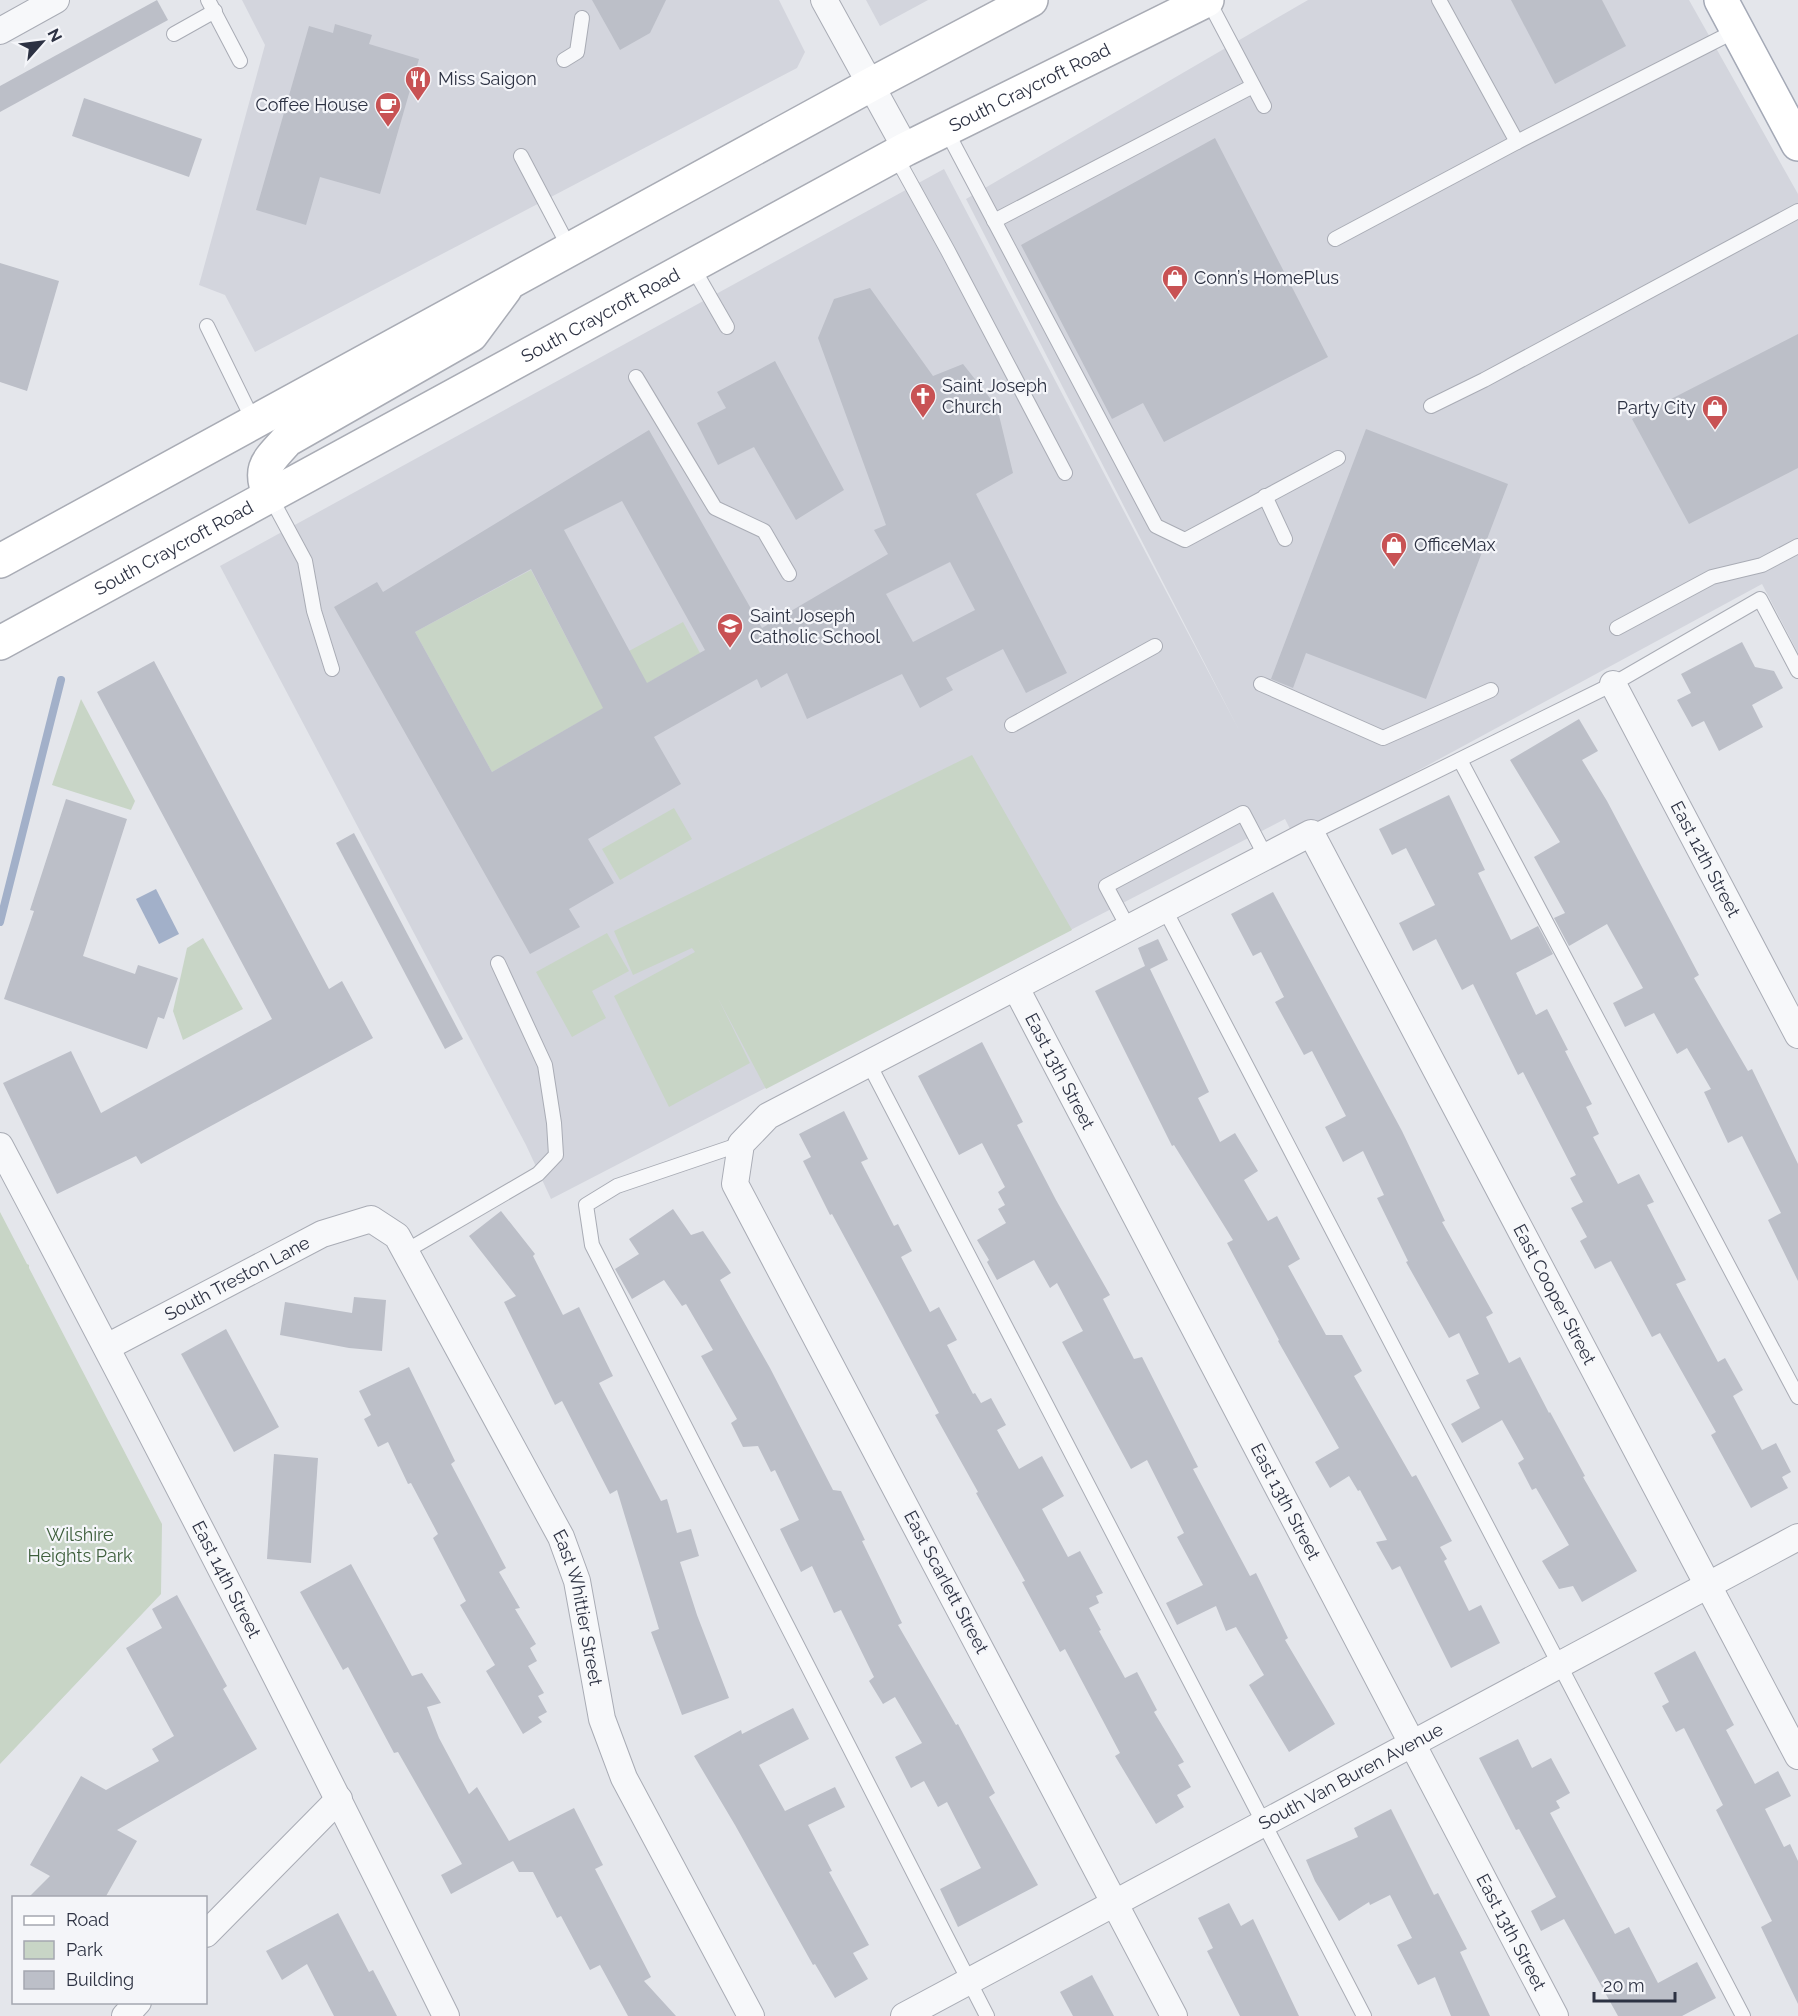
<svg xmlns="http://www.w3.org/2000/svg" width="1798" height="2016" viewBox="0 0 1798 2016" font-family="Raleway,sans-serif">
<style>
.built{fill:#d3d5dd}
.green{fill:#c8d5c6}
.water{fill:#a2b0c9}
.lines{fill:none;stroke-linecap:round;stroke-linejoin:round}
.stream{stroke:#a2b0c9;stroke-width:8}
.building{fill:#bcbfc8;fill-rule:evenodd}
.lane-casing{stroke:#a9acb5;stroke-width:16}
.street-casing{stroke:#a9acb5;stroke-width:28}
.secondary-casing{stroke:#a9acb5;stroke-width:36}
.primary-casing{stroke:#a4a9b6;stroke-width:36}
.lane{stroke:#f7f8fa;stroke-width:14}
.street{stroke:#f7f8fa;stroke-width:26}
.secondary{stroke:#fff;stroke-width:33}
.primary{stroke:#fff;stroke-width:33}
.labels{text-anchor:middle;stroke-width:4.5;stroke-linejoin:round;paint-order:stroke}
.poi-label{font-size:18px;fill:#2d3243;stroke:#f4f5f9;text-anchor:start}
.street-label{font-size:18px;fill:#2d3243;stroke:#f4f5f9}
.park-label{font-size:18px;fill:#3d5e3b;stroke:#f4f5f9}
</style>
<rect width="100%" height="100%" fill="#e4e6eb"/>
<g class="built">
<path d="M242 0H779L805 52 797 68 255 352 225 295 199 285 265 45Z"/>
<path d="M866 0H928L880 26Z"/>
<path d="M1308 0H1689L1798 194V653L1762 584 1408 776 1296 841 1285 819 551 1199 526 1145 220 566 944 169 1239 730 966 199Z"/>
</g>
<g class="green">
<path d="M531 570 587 677 629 651 683 622 700 653 492 772 415 632Z"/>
<path d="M81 699 135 801 131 810 52 785Z"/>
<path d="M972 755 1072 930 766 1089 718 998 750 1063 669 1107 614 996 695 952 692 948 633 975 614 931Z"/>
<path d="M674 808 692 839 620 880 602 849Z"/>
<path d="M607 933 629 971 592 991 606 1018 572 1037 536 972Z"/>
<path d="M203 938 243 1009 183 1040 173 1011 187 948Z"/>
<path d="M0 1212 27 1264 29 1265V1268L162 1524 161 1594 0 1764Z"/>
</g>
<path class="water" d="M156 889 179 934 159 944 136 899Z"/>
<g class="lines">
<path class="stream" d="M0 922 61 680"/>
</g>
<g class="building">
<path d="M157 0 168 20 0 112V86Z"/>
<path d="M592 0H666L650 33 620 50Z"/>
<path d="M1511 0H1602L1626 46 1555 84Z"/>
<path d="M335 24 372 35 369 44 419 59 380 194 320 177 306 225 256 210 309 26 333 33Z"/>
<path d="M84 98 202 139 189 177 72 136Z"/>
<path d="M1215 138 1328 357 1164 442 1143 403 1112 419 1021 245Z"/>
<path d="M0 263 59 281 27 391 0 382Z"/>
<path d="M870 288 933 376 963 364 997 407 1013 473 976 494 1067 673 1026 693 1003 649 946 678 953 690 920 708 902 674 807 719 787 673 761 688 757 679 654 737 681 784 588 839 614 883 569 909 580 927 530 954 334 607 377 582 383 592 649 430 762 628 888 554 874 530 886 525 818 338 834 299ZM622 501 705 650 647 683 564 530ZM950 562 975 610 913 642 886 594ZM531 569 603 708 492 772 415 632Z"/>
<path d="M1798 334V468L1689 524 1632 419Z"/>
<path d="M775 361 844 490 796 520 754 447 718 465 697 423 726 408 717 392Z"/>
<path d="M1366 429 1508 484 1426 699 1306 653 1293 688 1271 679Z"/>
<path d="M1742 642 1755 667 1774 671 1783 688 1752 705 1763 727 1719 751 1704 721 1692 727 1677 700 1691 693 1681 674Z"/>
<path d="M154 661 329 989 342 981 373 1038 141 1164 136 1156 57 1194 3 1083 71 1051 101 1113 272 1019 97 692Z"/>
<path d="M1579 719 1598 751 1582 760 1607 801 1699 975 1694 978 1748 1071 1752 1069 1798 1164V1281L1768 1220 1781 1213 1742 1136 1728 1143 1704 1092 1711 1089 1687 1048 1677 1054 1654 1013 1625 1027 1613 1003 1643 988 1607 924 1569 946 1554 918 1565 913 1534 857 1560 842 1510 760Z"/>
<path d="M1449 795 1485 870 1478 873 1511 940 1538 926 1553 954 1516 973 1536 1015 1547 1009 1568 1050 1565 1051 1592 1104 1586 1107 1599 1134 1593 1137 1618 1184 1639 1174 1654 1202 1647 1205 1686 1280 1676 1284 1718 1362 1725 1358 1743 1390 1733 1396 1762 1450 1776 1443 1791 1472 1782 1477 1788 1488 1751 1508 1711 1435 1716 1432 1660 1333 1652 1337 1611 1261 1595 1269 1580 1241 1587 1237 1571 1208 1583 1202 1570 1178 1576 1175 1523 1072 1518 1075 1473 984 1462 990 1436 939 1413 951 1399 923 1435 905 1406 848 1392 855 1379 829Z"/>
<path d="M66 799 127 819 83 956 135 974 138 965 178 978 164 1019 158 1017 147 1049 4 999 34 911 30 910Z"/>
<path d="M354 833 463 1039 445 1049 336 843Z"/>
<path d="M1273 892 1402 1131 1445 1221 1442 1222 1493 1313 1486 1317 1509 1363 1520 1357 1549 1413 1550 1412 1585 1476 1583 1477 1637 1571 1582 1602 1573 1586 1559 1589 1542 1561 1569 1545 1536 1488 1532 1490 1518 1463 1524 1459 1502 1420 1462 1443 1451 1424 1480 1408 1466 1380 1479 1374 1459 1333 1449 1338 1406 1262 1408 1261 1377 1198 1384 1195 1363 1151 1343 1162 1325 1127 1346 1116 1312 1051 1304 1055 1275 1002 1284 997 1261 952 1253 956 1231 914Z"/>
<path d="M1158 939 1168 960 1150 969 1209 1092 1198 1098 1220 1142 1235 1133 1258 1171 1244 1180 1268 1221 1277 1216 1300 1259 1288 1266 1326 1335H1342L1362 1371 1354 1376 1412 1477 1416 1475 1452 1541 1440 1547 1447 1559 1444 1561 1469 1611 1481 1605 1500 1643 1451 1668 1400 1566 1392 1570 1376 1542 1387 1540 1360 1490 1358 1491 1349 1476 1330 1488 1315 1462 1339 1448 1278 1341 1279 1340 1227 1243 1233 1240 1174 1145 1172 1146 1095 991 1145 966 1138 948Z"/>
<path d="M982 1042 1023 1122 1017 1125 1056 1200 1110 1295 1103 1299 1134 1359 1142 1357 1198 1467 1193 1469 1250 1576 1256 1573 1288 1638 1285 1640 1335 1724 1289 1752 1249 1685 1264 1675 1236 1627 1226 1631 1216 1606 1177 1625 1166 1603 1203 1585 1177 1537 1184 1533 1147 1460 1131 1469 1062 1342 1083 1331 1057 1283 1050 1288 1034 1260 997 1280 987 1262 989 1260 977 1240 1006 1223 998 1209 1005 1205 998 1192 1005 1187 982 1143 959 1155 918 1076Z"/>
<path d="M844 1111 868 1159 861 1162 894 1226 898 1224 912 1251 901 1257 930 1312 939 1307 957 1340 947 1345 973 1394 975 1393 981 1403 991 1398 1006 1425 997 1430 1019 1469 1042 1456 1064 1496 1042 1509 1068 1557 1080 1551 1103 1593 1096 1596 1099 1603 1089 1608 1101 1630 1099 1631 1125 1678 1137 1672 1157 1710 1154 1712 1184 1762 1178 1765 1191 1787 1177 1795 1184 1807 1156 1824 1115 1756 1120 1753 1065 1649 1060 1652 1022 1582 1025 1581 976 1493 978 1492 935 1415 939 1413 882 1306 832 1214 830 1215 803 1161 811 1157 799 1134Z"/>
<path d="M673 1209 691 1235 703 1231 731 1273 720 1280 770 1368 833 1490 841 1491 865 1540 862 1541 902 1623 898 1625 956 1725 958 1724 995 1793 989 1797 1038 1885 958 1927 940 1889 981 1868 947 1802 938 1807 924 1781 911 1788 895 1757 922 1743 895 1697 883 1704 869 1681 874 1677 841 1610 834 1613 812 1566 801 1572 780 1529 799 1520 775 1470 771 1472 758 1446 743 1447 731 1423 737 1419 701 1356 713 1350 686 1304 682 1306 664 1280 632 1299 615 1269 639 1254 629 1239Z"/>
<path d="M501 1211 535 1254 533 1256 563 1315 579 1307 613 1376 599 1383 661 1501 667 1499 677 1533 691 1529 699 1556 680 1562 697 1615 729 1698 682 1715 651 1632 659 1629 617 1490 610 1494 562 1401 555 1405 504 1302 516 1296 469 1236Z"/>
<path d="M354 1297 386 1300 382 1351 349 1348 280 1335 285 1302 352 1313Z"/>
<path d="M226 1329 279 1427 234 1452 181 1354Z"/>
<path d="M409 1367 455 1461 451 1464 506 1568 499 1572 520 1608 515 1609 536 1644 530 1648 537 1661 528 1666 544 1693 538 1696 547 1712 538 1717 542 1722 523 1734 486 1671 495 1665 460 1605 466 1601 433 1538 438 1534 411 1483 408 1484 388 1442 378 1447 364 1419 371 1415 359 1391Z"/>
<path d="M274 1454 318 1458 311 1563 267 1559Z"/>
<path d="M351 1564 412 1676 422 1673 441 1703 427 1707 439 1738 469 1794 477 1787 509 1841 574 1808 603 1865 595 1869 651 1977 644 1981 676 2016H628L600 1965 590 1970 561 1916 557 1918 533 1872H519L513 1861 451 1894 441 1875 462 1864 398 1752 394 1753 348 1667 343 1670 300 1592Z"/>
<path d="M177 1595 227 1686 223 1689 257 1749 117 1830 137 1841 105 1898H28L50 1876 30 1865 81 1776 106 1790 159 1761 152 1749 174 1736 126 1648 162 1628 152 1609Z"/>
<path d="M1695 1651 1734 1725 1726 1730 1755 1784 1778 1771 1791 1796 1765 1809 1784 1847 1790 1844 1798 1861V2004L1761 1927 1772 1921 1716 1810 1723 1805 1684 1728 1676 1732 1662 1706 1669 1702 1654 1673Z"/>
<path d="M793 1708 809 1739 759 1765 785 1811 835 1787 845 1807 808 1825 832 1871 829 1872 869 1945 853 1953 868 1979 835 1998 815 1964 813 1965 735 1825 694 1756 741 1730 742 1734Z"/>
<path d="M1518 1739 1532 1768 1551 1758 1570 1793 1556 1801 1560 1808 1550 1813 1615 1934 1629 1927 1658 1983 1697 1962 1716 1998 1682 2016H1618L1564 1919 1541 1931 1531 1911 1556 1897 1519 1829 1516 1830 1479 1758Z"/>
<path d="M1391 1809 1434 1895 1438 1893 1467 1949 1460 1952 1490 2016H1451L1435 1977 1418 1985 1397 1945 1412 1938 1390 1895 1370 1905 1369 1902 1339 1921 1315 1881 1306 1860 1358 1837 1354 1828Z"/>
<path d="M1229 1903 1241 1926 1253 1919 1299 2016H1240L1207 1951 1213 1948 1198 1918Z"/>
<path d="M338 1913 369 1972 373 1970 397 2016H334L307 1964 282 1980 266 1951Z"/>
<path d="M1092 1975 1114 2016H1073L1060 1992Z"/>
</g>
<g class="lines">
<g class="lane-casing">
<g id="lane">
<path d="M208 0 240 61"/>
<path d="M1208 0 1264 106"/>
<path d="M1439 0 1517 142 1737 30"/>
<path d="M174 34 215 11"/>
<path d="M564 60 577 52 582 18"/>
<path d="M946 130 1156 526 1185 540 1338 458"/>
<path d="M895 155 948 251 1065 473"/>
<path d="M521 156 570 249"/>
<path d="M994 221 1253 86"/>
<path d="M1335 239 1517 142"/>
<path d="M692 266 727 327"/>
<path d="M207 326 254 422"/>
<path d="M636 377 715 508 764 531 789 574"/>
<path d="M1431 406 1484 380 1798 211"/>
<path d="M270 496 305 561 314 611 332 669"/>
<path d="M1265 496 1285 539"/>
<path d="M1617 628 1712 577 1762 565 1798 546"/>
<path d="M1261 684 1383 738 1491 690"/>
<path d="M1012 725 1155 646"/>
<path d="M1460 760 1798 1397"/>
<path d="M1311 833 1613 684 1760 599 1798 671"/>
<path d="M1165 910 1743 2016"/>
<path d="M1129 929 1106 886 1243 813 1266 857"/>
<path d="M869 1064 1364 2016"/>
<path d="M741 1144 617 1186 586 1205 592 1245 987 2016"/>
<path d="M406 1251 538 1174 556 1155 554 1123 545 1065 498 963"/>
</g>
</g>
<g class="street-casing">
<g id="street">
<path d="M824 0 906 149"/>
<path d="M0 31 56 0"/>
<path id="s1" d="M1613 684 1798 1035"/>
<path id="s2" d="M1016 988 1555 2016"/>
<path id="s3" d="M0 1146C153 1434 302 1724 446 2016"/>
<path id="s4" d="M107 1347 322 1234 371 1219 397 1236 561 1537 577 1581 602 1719 624 1778 751 2016"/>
<path d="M206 1934 339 1799"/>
<path d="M125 2016 138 2002"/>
<path id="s5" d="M904 2016 1798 1537"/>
<path id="s6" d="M1174 2016 735 1184 741 1144 768 1116 1311 833 1798 1756"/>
</g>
</g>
<g class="secondary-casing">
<g id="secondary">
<path d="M270 496C257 467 269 461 287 440L471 335 505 289"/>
<path d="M0 561 872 84 1031 0"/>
<path id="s7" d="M0 643 906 149 1207 0"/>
</g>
</g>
<g class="primary-casing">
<path id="primary" d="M1721 0 1798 144"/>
</g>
<use href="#lane" class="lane"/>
<use href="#street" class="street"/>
<use href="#secondary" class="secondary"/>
<use href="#primary" class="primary"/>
</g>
<defs>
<g id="restaurant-pin" transform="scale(1.35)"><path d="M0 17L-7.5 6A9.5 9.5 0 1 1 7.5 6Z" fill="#c85254" stroke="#f4f5f9"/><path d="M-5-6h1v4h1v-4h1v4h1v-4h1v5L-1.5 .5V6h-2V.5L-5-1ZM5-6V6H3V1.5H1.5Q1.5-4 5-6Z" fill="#fff"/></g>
<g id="cafe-pin" transform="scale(1.35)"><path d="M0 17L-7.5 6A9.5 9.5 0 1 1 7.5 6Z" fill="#c85254" stroke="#f4f5f9"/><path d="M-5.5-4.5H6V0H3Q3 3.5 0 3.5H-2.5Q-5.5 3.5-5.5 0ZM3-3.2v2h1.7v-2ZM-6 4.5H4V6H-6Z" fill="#fff"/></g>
<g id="shop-pin" transform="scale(1.35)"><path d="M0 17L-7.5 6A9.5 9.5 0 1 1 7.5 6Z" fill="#c85254" stroke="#f4f5f9"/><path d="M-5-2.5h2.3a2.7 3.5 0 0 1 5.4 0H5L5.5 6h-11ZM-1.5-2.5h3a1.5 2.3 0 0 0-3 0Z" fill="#fff"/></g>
<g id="church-pin" transform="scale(1.35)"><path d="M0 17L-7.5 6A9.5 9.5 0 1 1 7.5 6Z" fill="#c85254" stroke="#f4f5f9"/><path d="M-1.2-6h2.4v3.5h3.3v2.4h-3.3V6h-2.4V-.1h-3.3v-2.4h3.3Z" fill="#fff"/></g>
<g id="school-pin" transform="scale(1.35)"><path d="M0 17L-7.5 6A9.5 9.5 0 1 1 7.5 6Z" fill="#c85254" stroke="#f4f5f9"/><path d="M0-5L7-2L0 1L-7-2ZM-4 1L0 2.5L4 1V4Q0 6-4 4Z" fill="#fff"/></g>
</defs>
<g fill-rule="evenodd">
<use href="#restaurant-pin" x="418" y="79"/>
<use href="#cafe-pin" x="388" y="105"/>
<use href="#shop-pin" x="1175" y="278"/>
<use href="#church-pin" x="923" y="396"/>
<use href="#shop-pin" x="1715" y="408"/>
<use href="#shop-pin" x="1394" y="545"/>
<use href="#school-pin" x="730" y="626"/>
</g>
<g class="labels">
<g class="poi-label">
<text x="438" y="85">Miss Saigon</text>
<text x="368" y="111" text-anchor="end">Coffee House</text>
<text x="1194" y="284">Conn’s HomePlus</text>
<text x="942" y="392">Saint Joseph<tspan x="942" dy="21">Church</tspan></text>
<text x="1696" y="414" text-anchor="end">Party City</text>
<text x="1414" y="551">OfficeMax</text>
<text x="750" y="622">Saint Joseph<tspan x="750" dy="21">Catholic School</tspan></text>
</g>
<g class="street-label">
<text dy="6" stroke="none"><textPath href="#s7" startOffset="1170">South Craycroft Road</textPath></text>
<text dy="6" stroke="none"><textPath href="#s7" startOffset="684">South Craycroft Road</textPath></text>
<text dy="6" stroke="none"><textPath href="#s7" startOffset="198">South Craycroft Road</textPath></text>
<text dy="6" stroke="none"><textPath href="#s1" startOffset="198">East 12th Street</textPath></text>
<text dy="6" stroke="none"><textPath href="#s2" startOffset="94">East 13th Street</textPath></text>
<text dy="6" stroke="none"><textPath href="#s4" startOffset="147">South Treston Lane</textPath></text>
<text dy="6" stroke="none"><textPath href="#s6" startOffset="2154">East Cooper Street</textPath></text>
<text dy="6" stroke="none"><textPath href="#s2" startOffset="580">East 13th Street</textPath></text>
<text dy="6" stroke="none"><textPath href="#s3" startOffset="489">East 14th Street</textPath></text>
<text transform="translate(946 1582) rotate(62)" y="6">East Scarlett Street</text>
<text dy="6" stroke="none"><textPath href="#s4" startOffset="741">East Whittier Street</textPath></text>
<text dy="6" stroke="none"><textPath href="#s5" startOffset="507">South Van Buren Avenue</textPath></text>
<text dy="6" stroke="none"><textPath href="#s2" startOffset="1066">East 13th Street</textPath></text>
</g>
<g class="park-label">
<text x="80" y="1541">Wilshire<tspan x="80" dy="21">Heights Park</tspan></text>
</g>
</g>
<rect x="12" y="1896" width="195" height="108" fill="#f4f5f9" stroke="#a4a7b0" stroke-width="1.5"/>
<rect x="24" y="1916" width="30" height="9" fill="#ffffff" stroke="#a4a7b0" stroke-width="1.5"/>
<text x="66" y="1926" font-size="18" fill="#2d3243">Road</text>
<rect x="24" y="1941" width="30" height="18" fill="#c8d5c6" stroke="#a4a7b0" stroke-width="1.5"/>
<text x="66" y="1956" font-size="18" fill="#2d3243">Park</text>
<rect x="24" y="1971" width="30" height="18" fill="#bcbfc8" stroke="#a4a7b0" stroke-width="1.5"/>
<text x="66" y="1986" font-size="18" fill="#2d3243">Building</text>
<g transform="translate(42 42) rotate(62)" stroke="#f4f5f9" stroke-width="4.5" paint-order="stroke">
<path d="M0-4.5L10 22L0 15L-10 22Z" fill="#2d3243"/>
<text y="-9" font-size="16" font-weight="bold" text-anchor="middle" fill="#2d3243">N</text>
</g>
<path d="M1594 1992v9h81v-9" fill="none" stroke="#2d3243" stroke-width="3"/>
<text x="1603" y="1992" font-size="18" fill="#2d3243" stroke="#f4f5f9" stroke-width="4.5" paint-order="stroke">20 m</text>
</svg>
